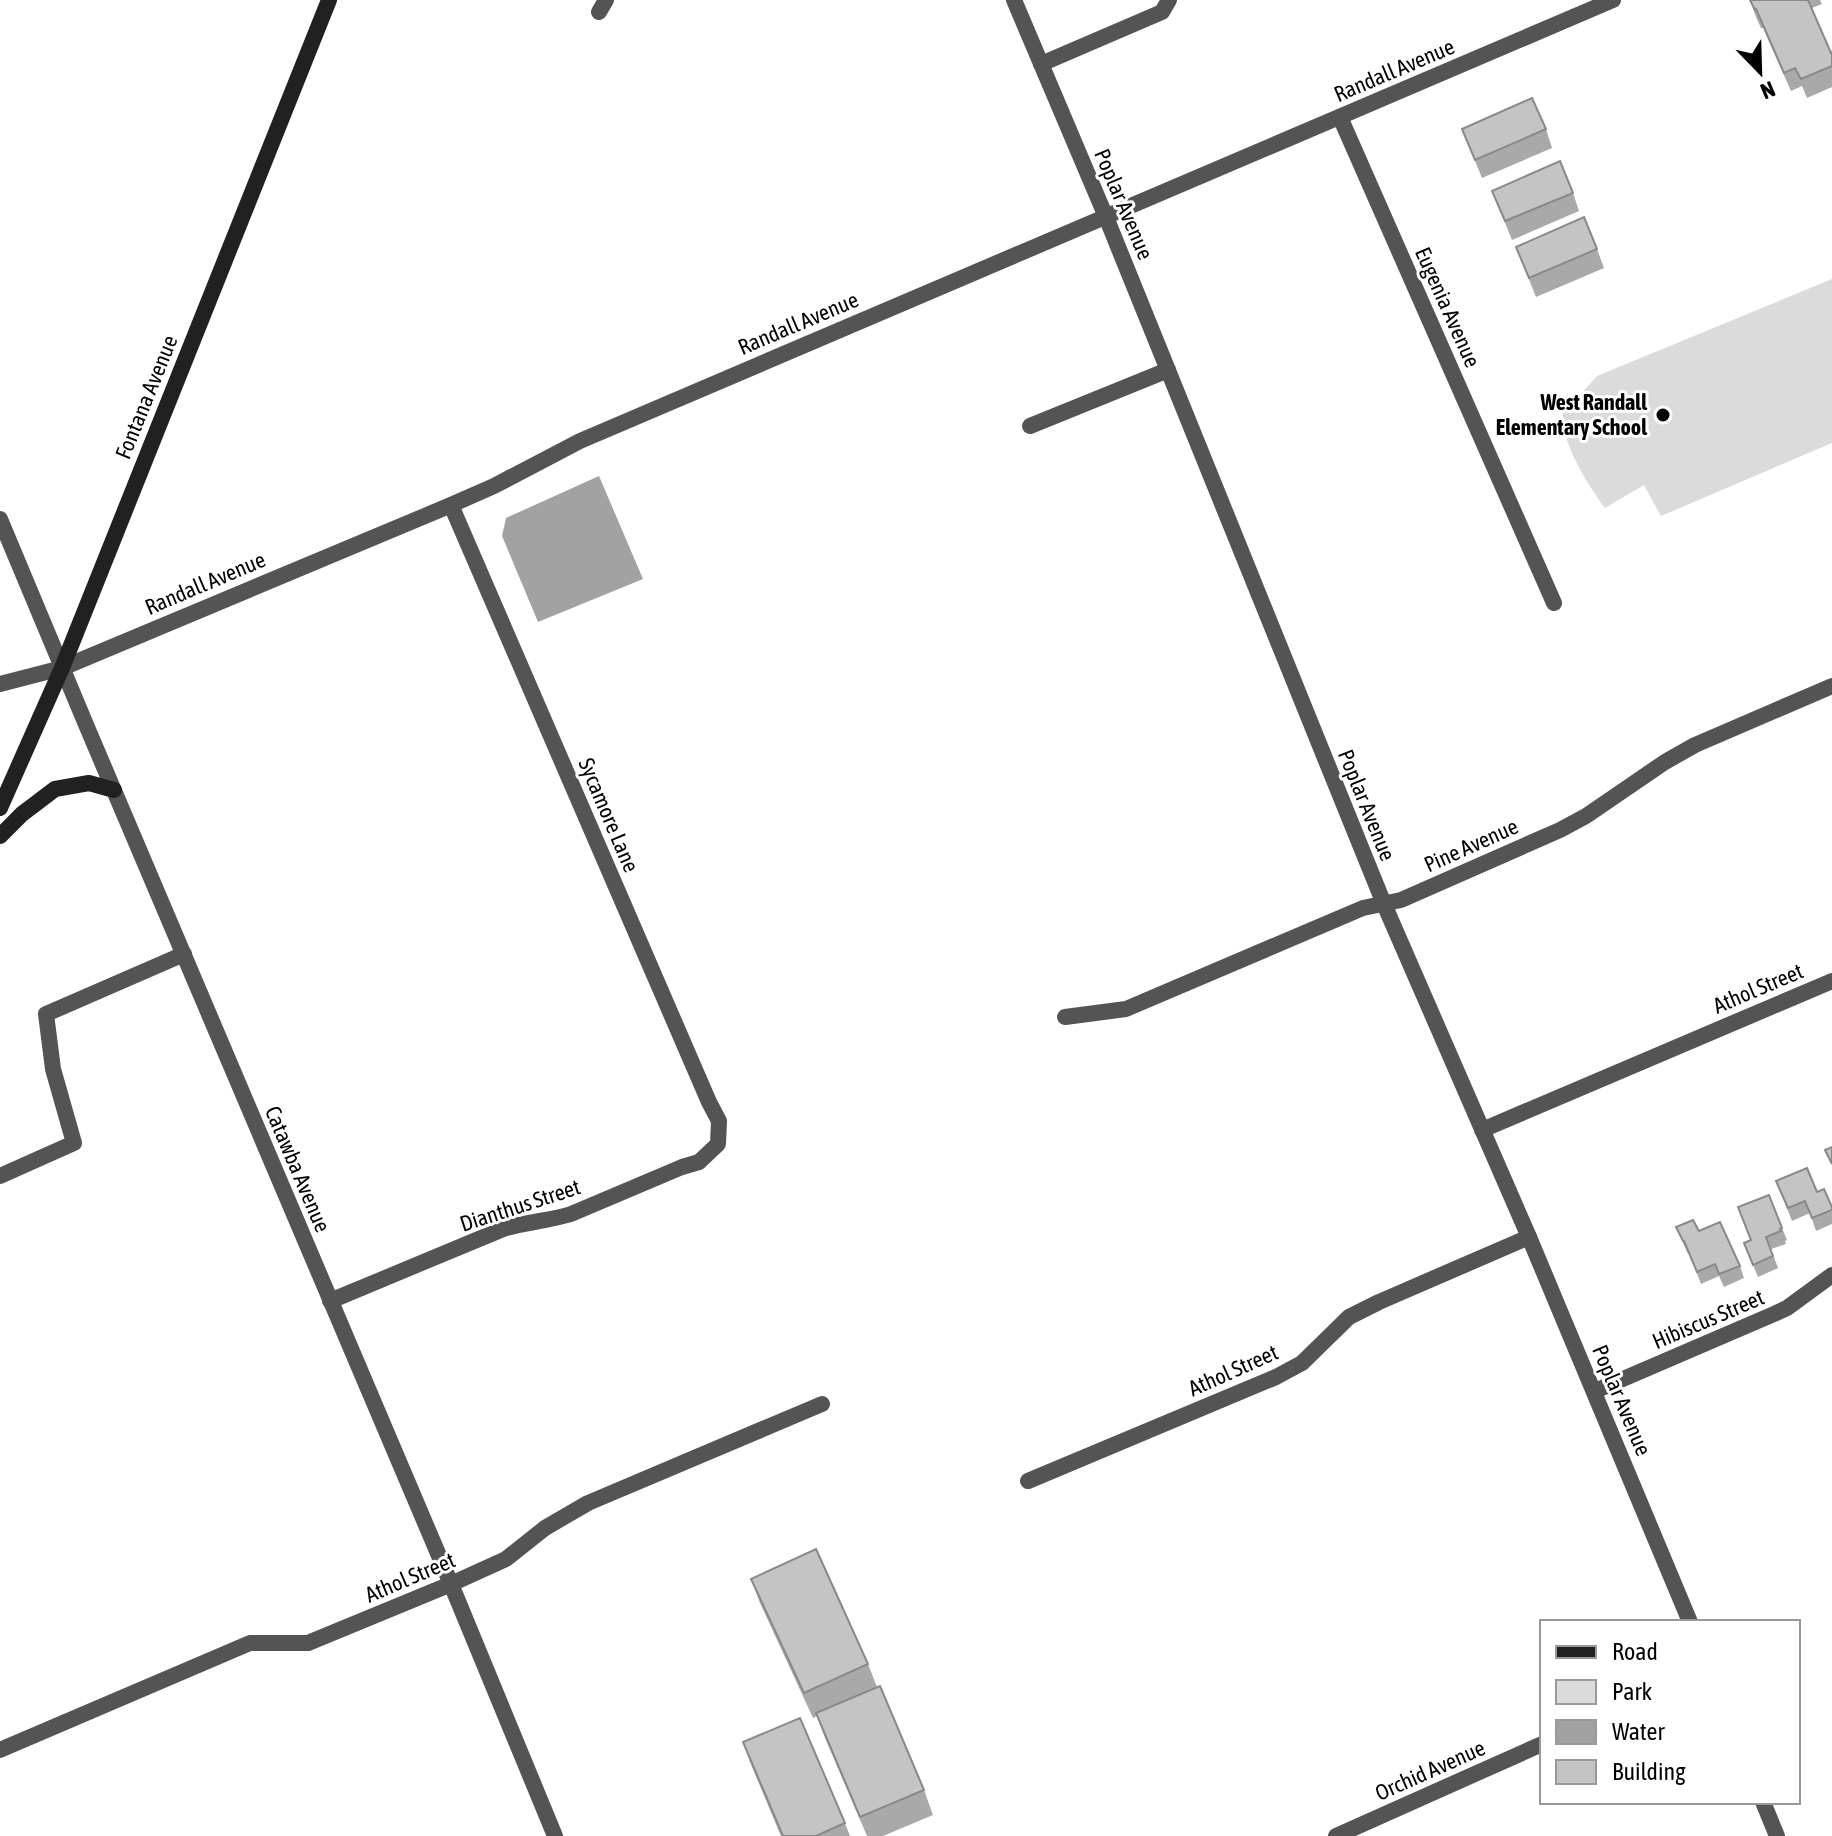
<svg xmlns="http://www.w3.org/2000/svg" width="1832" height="1836" viewBox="0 0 1832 1836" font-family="'Asap Condensed',sans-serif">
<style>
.green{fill:#dbdbdb}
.water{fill:#a2a2a2}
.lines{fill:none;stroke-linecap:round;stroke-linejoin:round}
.minor{stroke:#545454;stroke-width:16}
.tertiary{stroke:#545454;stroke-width:16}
.secondary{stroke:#212121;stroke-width:16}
.wall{fill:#a9a9a9}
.building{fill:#c4c4c4;stroke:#898989;stroke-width:2}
.poi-dot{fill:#000;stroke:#fff;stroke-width:3}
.labels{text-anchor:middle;stroke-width:6;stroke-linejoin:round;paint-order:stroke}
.street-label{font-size:22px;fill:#000;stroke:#fff}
.poi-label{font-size:22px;font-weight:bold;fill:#000;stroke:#fff;text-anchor:end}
</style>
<rect width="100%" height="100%" fill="#fff"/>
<path class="green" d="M1832 279V443L1661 516 1644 485 1605 508C1589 487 1560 441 1563 414L1597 376Z"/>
<path class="water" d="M599 476 643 579 538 622 502 536 506 518Z"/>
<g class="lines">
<g class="minor">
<path d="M599 12 606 0"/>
<path d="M1041 64 1162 12 1169 0"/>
<path d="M1340 117 1554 603"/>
<path d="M1030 426 1168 370"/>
<path d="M1065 1017 1126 1009 1363 908 1401 900 1560 830 1586 816 1665 762 1695 745 1832 686"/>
<path d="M1482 1130 1832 981"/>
<path d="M0 1176 74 1143 53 1069 46 1014 184 954"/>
<path d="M330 1301 503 1229C525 1222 549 1221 571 1214L682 1167 699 1162 718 1144 719 1121 709 1102 451 505"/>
<path d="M1595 1391 1774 1314 1787 1308 1832 1275"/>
<path d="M1028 1481 1276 1377 1302 1363 1349 1317 1379 1302 1529 1237"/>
<path d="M0 1750 250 1643H308L451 1584 506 1559 545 1528 588 1503 822 1404"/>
<path d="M1336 1836 1542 1744"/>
</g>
<g class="tertiary">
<path d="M1014 0 1106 217 1384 904 1529 1237 1690 1622"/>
<path d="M0 519 87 727 451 1584 555 1836"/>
<path d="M0 684 62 668 451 505 494 486 580 441 1613 0"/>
<path d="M1763 1802 1777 1836"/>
</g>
<g class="secondary">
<path d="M0 808 62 668 329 0"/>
<path d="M0 836 22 814 55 789 89 783 114 790"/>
</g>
</g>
<g class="wall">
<path d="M1750 0H1820L1822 4 1812 8 1831 53 1832 52V87L1807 98 1802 86 1791 91 1763 28H1761L1756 17Z"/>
<path d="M1462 129H1546L1552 148 1482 178Z"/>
<path d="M1492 191 1573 193 1579 211 1512 240Z"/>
<path d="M1516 247 1597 249 1604 268 1536 297Z"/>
<path d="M1776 1181 1817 1192 1832 1207V1224L1816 1231 1810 1213 1792 1221Z"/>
<path d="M1676 1227 1699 1231 1740 1266 1744 1278 1724 1287 1719 1276 1701 1284 1689 1253 1688 1254Z"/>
<path d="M1782 1228 1787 1240 1785 1241 1786 1244 1771 1249 1778 1268 1758 1277 1744 1243Z"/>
<path d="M751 1579 868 1664 877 1687 924 1790 933 1815 883 1836H867L825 1738 817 1716 813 1718 760 1603Z"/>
<path d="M743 1742 845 1823 850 1836H781L752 1767Z"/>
</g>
<g class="building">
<path d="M1750 0H1808L1831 53 1832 52V66L1801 79 1795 68 1784 73 1756 9 1755 10Z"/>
<path d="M1532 98 1546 129 1475 160 1462 129Z"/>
<path d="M1560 161 1573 193 1505 221 1492 191Z"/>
<path d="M1584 217 1597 249 1529 278 1516 247Z"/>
<path d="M1832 1147V1164L1825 1150Z"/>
<path d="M1807 1168 1817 1192 1824 1189 1832 1207V1210L1812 1218 1805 1201 1788 1208 1776 1181Z"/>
<path d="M1769 1195 1782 1228 1780 1229 1781 1231 1766 1237 1773 1256 1753 1265 1744 1243 1751 1240 1738 1207Z"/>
<path d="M1693 1220 1699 1231 1720 1222 1740 1266 1719 1274 1715 1264 1697 1272 1684 1241H1683L1676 1227Z"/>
<path d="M816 1549 868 1664 804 1693 751 1579Z"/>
<path d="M880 1686 924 1790 860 1817 816 1713Z"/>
<path d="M800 1718 845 1823 816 1836H783L743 1742Z"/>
</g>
<circle class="poi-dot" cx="1663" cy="415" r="8"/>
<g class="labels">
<g class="street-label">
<text transform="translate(1394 70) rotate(-23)" y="8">Randall Avenue</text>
<text transform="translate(1124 204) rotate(67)" y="8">Poplar Avenue</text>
<text transform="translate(1448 307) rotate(66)" y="8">Eugenia Avenue</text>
<text transform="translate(798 323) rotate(-23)" y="8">Randall Avenue</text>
<text transform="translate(146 397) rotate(-68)" y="8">Fontana Avenue</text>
<text transform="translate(205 583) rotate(-23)" y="8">Randall Avenue</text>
<text transform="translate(1367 805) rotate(68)" y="8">Poplar Avenue</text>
<text transform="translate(609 815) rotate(67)" y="8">Sycamore Lane</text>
<text transform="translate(1471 845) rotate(-24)" y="8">Pine Avenue</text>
<text transform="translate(1758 988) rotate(-23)" y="8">Athol Street</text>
<text transform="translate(298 1169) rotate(67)" y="8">Catawba Avenue</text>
<text transform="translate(520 1205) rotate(-18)" y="8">Dianthus Street</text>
<text transform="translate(1708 1319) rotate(-23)" y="8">Hibiscus Street</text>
<text transform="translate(1233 1370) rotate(-24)" y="8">Athol Street</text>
<text transform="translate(1622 1400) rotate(67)" y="8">Poplar Avenue</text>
<text transform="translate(410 1577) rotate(-23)" y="8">Athol Street</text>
<text transform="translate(1430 1770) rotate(-24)" y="8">Orchid Avenue</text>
</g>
<g class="poi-label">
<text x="1647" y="410">West Randall<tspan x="1647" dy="25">Elementary School</tspan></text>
</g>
</g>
<rect x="1540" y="1620" width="260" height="184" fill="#ffffff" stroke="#999999" stroke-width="2"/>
<rect x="1556" y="1646" width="40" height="12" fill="#212121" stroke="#999999" stroke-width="2"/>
<text x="1612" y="1660" font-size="24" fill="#000000">Road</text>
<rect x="1556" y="1680" width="40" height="24" fill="#dbdbdb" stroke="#999999" stroke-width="2"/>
<text x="1612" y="1700" font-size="24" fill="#000000">Park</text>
<rect x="1556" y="1720" width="40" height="24" fill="#a2a2a2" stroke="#999999" stroke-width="2"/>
<text x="1612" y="1740" font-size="24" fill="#000000">Water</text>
<rect x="1556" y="1760" width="40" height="24" fill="#c4c4c4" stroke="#999999" stroke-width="2"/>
<text x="1612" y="1780" font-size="24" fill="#000000">Building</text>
<g transform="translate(1760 72) rotate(157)" stroke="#ffffff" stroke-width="6" paint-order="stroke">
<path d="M0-6L14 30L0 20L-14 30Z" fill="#000000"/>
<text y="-12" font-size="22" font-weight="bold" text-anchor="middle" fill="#000000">N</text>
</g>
</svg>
